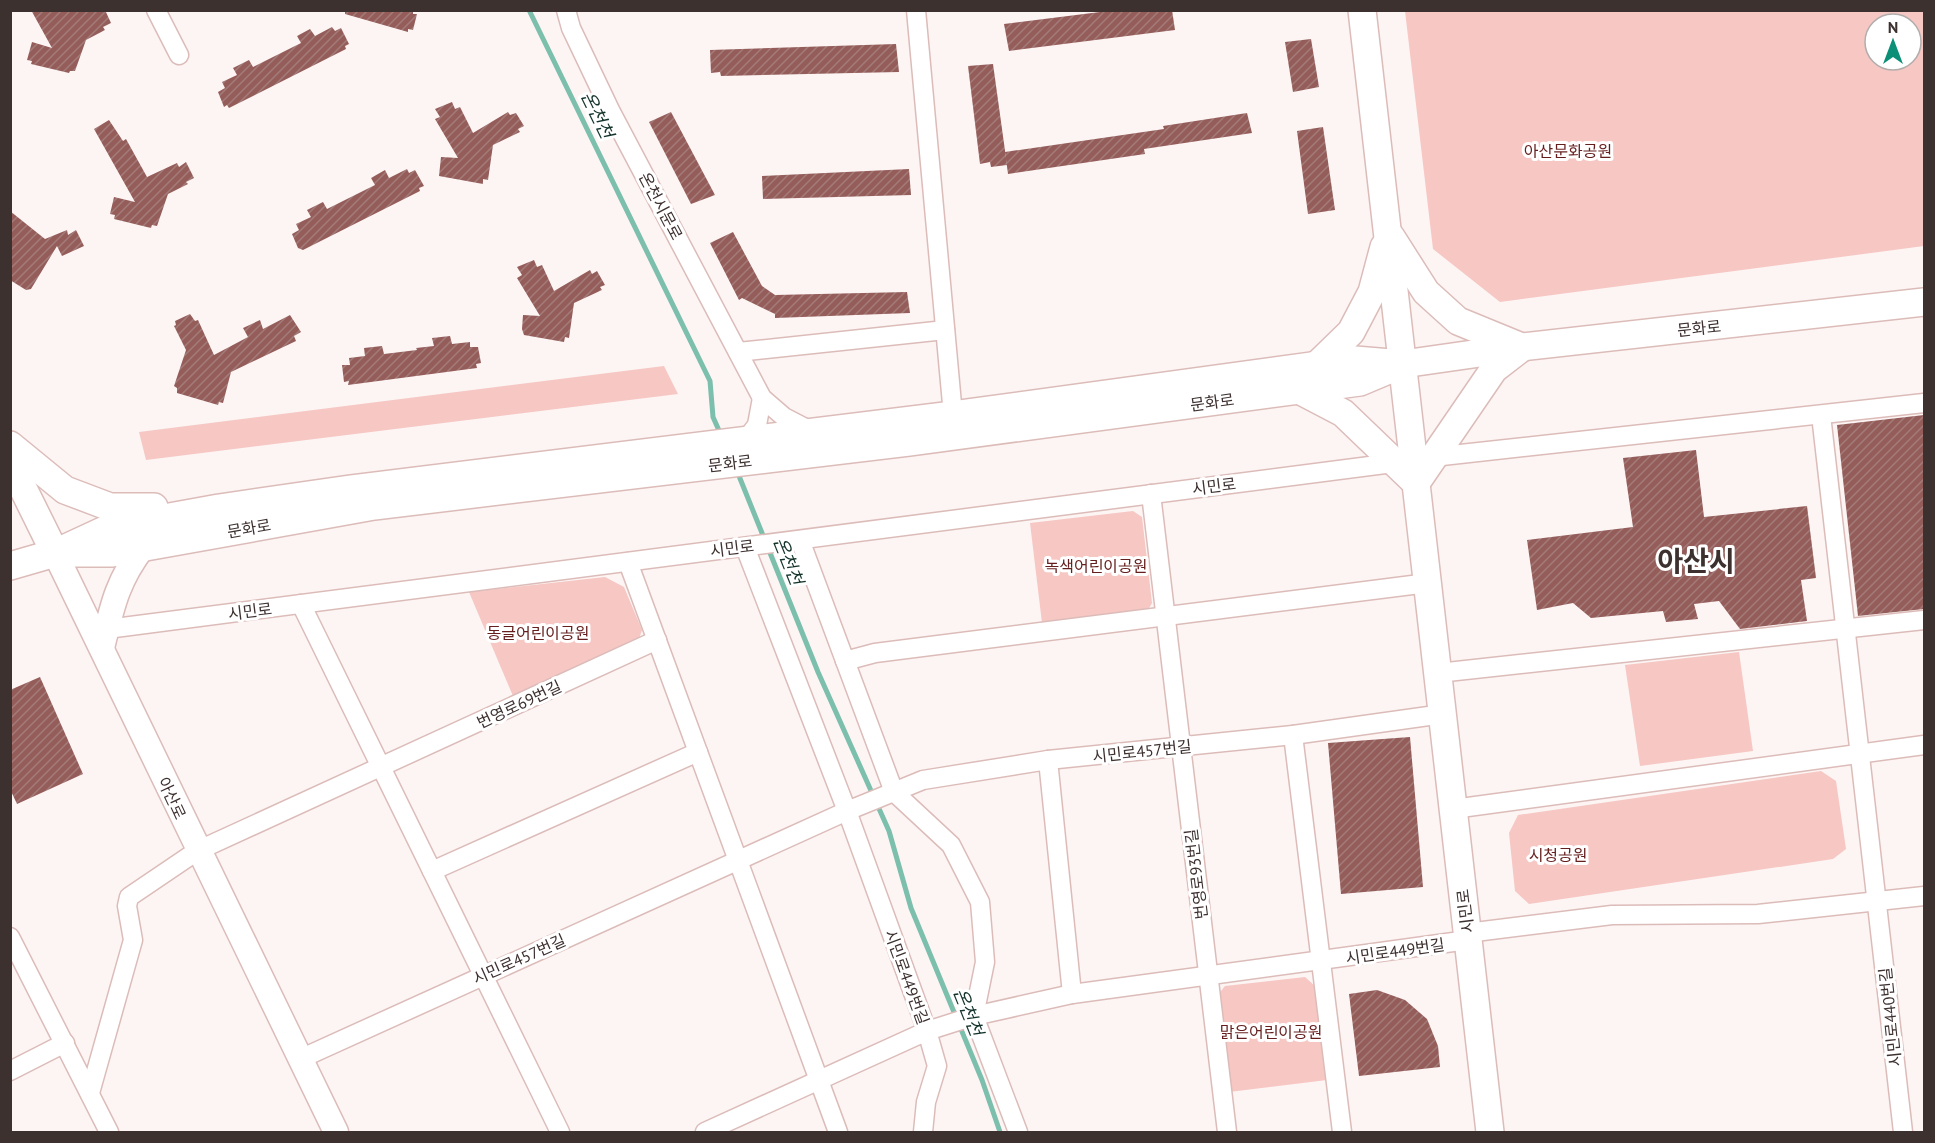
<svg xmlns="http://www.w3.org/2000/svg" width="1935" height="1143" viewBox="0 0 1935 1143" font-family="'PT Sans','Noto Sans KR',sans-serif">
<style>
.green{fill:#f6c7c3;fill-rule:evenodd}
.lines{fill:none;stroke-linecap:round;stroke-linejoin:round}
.stream{stroke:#7cbfac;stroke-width:5}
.building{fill:url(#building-hatch)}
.minor-casing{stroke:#dcbcb9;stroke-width:21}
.tertiary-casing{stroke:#dcbcb9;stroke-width:27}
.secondary-casing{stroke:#dcbcb9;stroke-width:30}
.minor{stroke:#fff;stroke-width:18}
.tertiary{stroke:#fff;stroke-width:24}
.secondary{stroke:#fff;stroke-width:27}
.labels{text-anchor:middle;stroke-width:6;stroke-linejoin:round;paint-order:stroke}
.park-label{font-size:16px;fill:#651e1e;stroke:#fff}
.street-label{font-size:16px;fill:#3d3130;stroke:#fff}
.water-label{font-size:18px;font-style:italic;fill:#13332b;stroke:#fff}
.town-label{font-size:28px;font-weight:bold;fill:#3d3130;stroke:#fff}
</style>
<defs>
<pattern id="building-hatch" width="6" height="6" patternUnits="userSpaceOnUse" patternTransform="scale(1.5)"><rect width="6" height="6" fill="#945d5a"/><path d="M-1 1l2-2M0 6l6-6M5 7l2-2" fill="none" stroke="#a37b79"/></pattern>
</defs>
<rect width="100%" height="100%" fill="#fcf5f4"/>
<g class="green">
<path d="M1405 11H1924V246L1500 302 1433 249ZM1875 24H1911V60H1875Z"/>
<path d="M664 366 678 394 146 460 139 432Z"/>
<path d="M1133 511 1142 517 1152 603 1148 610 1042 623 1030 523Z"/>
<path d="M605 577 624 587 642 630 638 642 513 696 469 592Z"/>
<path d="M1739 652 1753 751 1640 766 1625 665Z"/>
<path d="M1821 771 1836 781 1846 849 1833 859 1529 904 1515 891 1509 833 1518 815Z"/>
<path d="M1305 977 1315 986 1327 1080 1229 1092 1217 996 1225 986Z"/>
</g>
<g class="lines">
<g class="stream">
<path d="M529 10 710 381 713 417 721 435"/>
<path d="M737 471 818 672 889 831 911 908 982 1080 1000 1132"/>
</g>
</g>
<g class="building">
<path d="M31 10H105L111 23 103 27 105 30 86 40 75 71H70L69 73 31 64 32 61 27 60 32 42 52 48Z"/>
<path d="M345 10H413V14H417L413 30 408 29V32L345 14Z"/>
<path d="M1116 10H1172L1175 30 1009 51 1004 24Z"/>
<path d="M332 27 335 31 341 28 349 44 345 46 346 49 229 108 227 105 224 107 218 92 225 88 222 82 237 75 233 68 249 60 253 67 301 43 297 36 310 29 315 36Z"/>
<path d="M1311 39 1319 87 1293 92 1285 42Z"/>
<path d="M896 44 899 72 721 76 720 72 711 73 710 50Z"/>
<path d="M993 64 1007 165 991 167 990 162 980 164 968 66Z"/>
<path d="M452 102 455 109 460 107 473 133 508 112 510 115 516 113 524 126 518 129 520 132 493 145 488 180 483 179V184L439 176 441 157 458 158 435 119 440 117 435 109Z"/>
<path d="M671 112 715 195 691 204 649 122Z"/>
<path d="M1247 113 1252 133 1144 149 1145 154 1008 174 1005 152 1164 129 1163 126Z"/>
<path d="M109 120 123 141 126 139 147 177 177 163 179 167 186 162 194 178 186 182 188 184 168 194 157 226 152 225 151 228 114 219 115 215 110 214 114 197 135 202 94 129Z"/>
<path d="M1323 127 1335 210 1308 214 1297 131Z"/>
<path d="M407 169 409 173 415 170 424 186 419 188 420 191 303 250 298 248 292 234 299 230 296 224 311 217 307 210 323 202 327 209 375 185 371 178 385 170 389 178Z"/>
<path d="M909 169 911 195 763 199 762 176Z"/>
<path d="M10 211 45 239 67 230 68 235 76 230 84 246 62 256 57 246 31 289 26 290 10 280Z"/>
<path d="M733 232 762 286 775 295 907 292 910 313 775 318V314L742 298 739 300 710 243Z"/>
<path d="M534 260 537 267 542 265 554 291 590 270 592 274 597 271 605 285 600 287 602 290 574 303 569 338 565 337 564 342 524 335 522 329 523 315 540 316 517 278 522 275 517 267Z"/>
<path d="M190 314 195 321 198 320 214 355 248 337 243 328 260 320 263 329 290 315 301 332 294 336 296 341 231 372 223 403 219 402 218 405 177 393V388L174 386 186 350 174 326 176 325 175 321Z"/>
<path d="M450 336 452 344 470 342V347H478L481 363 476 364 477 368 348 385 349 381 344 382 342 365H350L349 358 365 356 364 348 382 346 384 354 417 350 416 348 434 346 432 338Z"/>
<path d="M1924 415V609L1858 616 1837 425Z"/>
<path d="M1696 450 1704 517 1807 506 1816 578 1801 580 1807 621 1740 629 1719 601 1694 604 1698 619 1666 622 1663 611 1591 618 1573 603 1537 610 1527 540 1633 527 1623 458Z"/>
<path d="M40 677 83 774 17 804 10 789V690Z"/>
<path d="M1410 737 1423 887 1341 894 1328 743Z"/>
<path d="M1377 990 1405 1000 1427 1019 1438 1046 1440 1067 1359 1076 1349 994Z"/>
</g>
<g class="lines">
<g class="minor-casing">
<g id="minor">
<path d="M156 10 179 55"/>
<path d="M566 10 571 28 611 112 762 398 784 417 813 432"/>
<path d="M916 10 953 415"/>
<path d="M738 352 945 330"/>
<path d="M1821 415 1903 1132"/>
<path d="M745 441 757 425 762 398"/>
<path d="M1433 457 1924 403"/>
<path d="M1151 494 1227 1132"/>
<path d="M800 540 894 792 951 845 980 902 985 962 974 1016 1018 1132"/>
<path d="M745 547 847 811 927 1031 937 1066 926 1102 923 1132"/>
<path d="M628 562 838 1132"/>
<path d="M301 604 560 1132"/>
<path d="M107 629 1393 463"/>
<path d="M845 661 875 653 1428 583"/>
<path d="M1438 673 1924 620"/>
<path d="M1293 735 1342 1132"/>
<path d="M1048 760 1072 994"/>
<path d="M1453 809 1924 745"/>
<path d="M432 871 698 752"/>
<path d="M1467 933 1612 915 1758 914 1924 896"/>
<path d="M10 937 109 1132"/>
<path d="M300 1059 847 811 923 780 1048 760 1293 735 1443 714"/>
<path d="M10 1071 65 1043"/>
<path d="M90 1093 133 940 127 906 129 897 197 851 657 640"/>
<path d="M705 1132 927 1031 974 1016 1072 994 1468 940"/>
</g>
</g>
<g class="tertiary-casing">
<g id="tertiary">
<path d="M55 553 336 1132"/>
<path d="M102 648C112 607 117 581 143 547"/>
</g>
</g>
<g class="secondary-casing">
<g id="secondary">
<path d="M1362 10 1490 1132"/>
<path d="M1391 237 1426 292 1458 321 1519 346"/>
<path d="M1317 365 1351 332 1372 292 1384 247"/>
<path d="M1299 390 1343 413 1416 483 1494 369 1520 349"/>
<path d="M10 445 65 490 110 507H154"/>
<path d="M10 462 55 553"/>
<path d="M65 553H112L374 506 909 442 1360 382 1398 366"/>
<path d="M10 566 55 553 109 528 219 508 350 489 953 415 1355 360 1403 364 1522 347 1924 302"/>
</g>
</g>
<use href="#minor" class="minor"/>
<use href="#tertiary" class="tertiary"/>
<use href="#secondary" class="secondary"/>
</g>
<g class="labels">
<g class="park-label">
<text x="1568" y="157">아산문화공원</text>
<text x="1096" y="572">녹색어린이공원</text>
<text x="538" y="639">동글어린이공원</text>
<text x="1558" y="861">시청공원</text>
<text x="1271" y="1038">맑은어린이공원</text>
</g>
<g class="street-label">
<text transform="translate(661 206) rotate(62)" y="6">온천시문로</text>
<text transform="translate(1699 328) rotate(-6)" y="6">문화로</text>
<text transform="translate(1212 402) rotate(-8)" y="6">문화로</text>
<text transform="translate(730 463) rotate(-7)" y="6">문화로</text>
<text transform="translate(1214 486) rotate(-7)" y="6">시민로</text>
<text transform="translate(249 528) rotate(-10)" y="6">문화로</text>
<text transform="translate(732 548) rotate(-7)" y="6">시민로</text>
<text transform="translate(250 611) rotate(-7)" y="6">시민로</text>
<text transform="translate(519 704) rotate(-25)" y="6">번영로69번길</text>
<text transform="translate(1142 751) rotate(-6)" y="6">시민로457번길</text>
<text transform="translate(172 798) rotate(65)" y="6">아산로</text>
<text transform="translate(1196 874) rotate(-97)" y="6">번영로93번길</text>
<text transform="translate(1465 911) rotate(-97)" y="6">시민로</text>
<text transform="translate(1395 951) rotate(-8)" y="6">시민로449번길</text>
<text transform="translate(519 959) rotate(-24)" y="6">시민로457번길</text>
<text transform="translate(907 977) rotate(70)" y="6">시민로449번길</text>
<text transform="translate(1890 1017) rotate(-96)" y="6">시민로440번길</text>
</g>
<g class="water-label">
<text transform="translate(597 115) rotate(64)" y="6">온천천</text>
<text transform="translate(788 561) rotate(68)" y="6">온천천</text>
<text transform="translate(968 1012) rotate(68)" y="6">온천천</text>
</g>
<g class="town-label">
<text x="1696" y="571">아산시</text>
</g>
</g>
<rect width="1935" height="1143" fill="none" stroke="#3d3130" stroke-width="24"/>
<g transform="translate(1893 42)"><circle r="28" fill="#ffffff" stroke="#b1adac" stroke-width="1.5"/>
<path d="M0-4.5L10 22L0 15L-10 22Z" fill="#0b8f77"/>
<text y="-9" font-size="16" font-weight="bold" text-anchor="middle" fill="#3d3130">N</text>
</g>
</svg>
